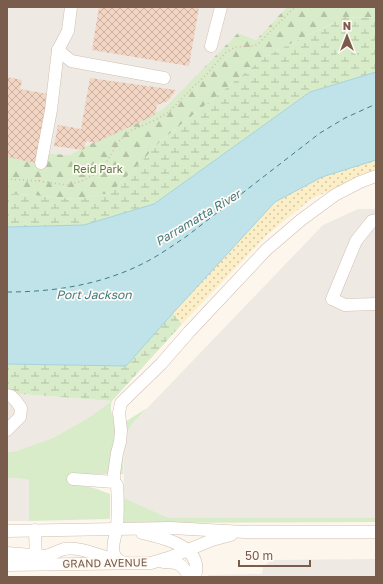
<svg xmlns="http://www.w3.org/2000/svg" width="383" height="584" viewBox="0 0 383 584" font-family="'Golos Text',sans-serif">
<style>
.industrial{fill:#efe9e4}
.grass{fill:#d8ecc9}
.forest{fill:url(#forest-firs)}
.wetland{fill:url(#wetland-marsh)}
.sand{fill:url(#sand-dots)}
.water{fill:#bfe3e8;stroke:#a5d3da}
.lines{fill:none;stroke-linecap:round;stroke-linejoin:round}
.ferry{stroke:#437c86;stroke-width:1;stroke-dasharray:5 4;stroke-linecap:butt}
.building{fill:url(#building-cross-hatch)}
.minor-casing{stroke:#d1beb0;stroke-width:13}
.path{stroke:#d9b8a5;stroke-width:1.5;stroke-dasharray:1 3;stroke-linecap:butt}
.minor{stroke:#fff;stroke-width:12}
.labels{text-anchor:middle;stroke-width:3.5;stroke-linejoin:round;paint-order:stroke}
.park-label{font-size:11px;fill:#537a41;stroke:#fffaf3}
.street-label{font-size:11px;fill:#7a5c4d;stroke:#fffaf3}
.water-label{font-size:12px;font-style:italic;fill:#437c86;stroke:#fffaf3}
</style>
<defs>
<pattern id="forest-firs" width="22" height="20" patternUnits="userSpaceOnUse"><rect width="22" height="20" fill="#d8ecc9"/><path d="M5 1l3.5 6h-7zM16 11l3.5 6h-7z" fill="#b4c2a5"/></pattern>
<pattern id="wetland-marsh" width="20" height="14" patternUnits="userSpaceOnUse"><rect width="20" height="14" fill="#d8ecc9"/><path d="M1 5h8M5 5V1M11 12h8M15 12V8" fill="none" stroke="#b4c2a5"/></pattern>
<pattern id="sand-dots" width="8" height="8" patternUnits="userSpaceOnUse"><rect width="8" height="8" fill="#fcefc7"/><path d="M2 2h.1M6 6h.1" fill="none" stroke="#d1c5a4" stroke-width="1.8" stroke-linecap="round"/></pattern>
<pattern id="building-cross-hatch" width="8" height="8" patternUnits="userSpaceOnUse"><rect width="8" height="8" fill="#f3d5c3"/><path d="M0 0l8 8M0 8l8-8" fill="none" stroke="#cab0a1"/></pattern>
</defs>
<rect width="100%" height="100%" fill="#fdf6ec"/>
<g class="industrial">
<path d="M7 7H287L256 40 238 33 163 109 134 122 69 155 7 151Z"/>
<path d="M358 209H376V518H167L124 498 123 438 132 424 323 225Z"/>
<path d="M7 393 112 401 88 418 53 438 16 451 7 452Z"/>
<path d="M7 478H16L29 480V521H7Z"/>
<path d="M376 559V577H208V575L262 574 263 567 271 560Z"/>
</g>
<g class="grass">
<path d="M112 401C110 407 110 414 116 419 118 421 123 421 125 422L147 408 132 424 123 438V474H74L78 485 94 488 110 494V519L29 521V480L16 478H7V452L16 451 53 438 88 418Z"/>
<path d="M124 498 168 518H376V522L124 523Z"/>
</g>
<path class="forest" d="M287 7H376V18L345 17 266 56 162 140 111 193 76 199 7 193V151L69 155 134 122 163 109 238 33 256 40Z"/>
<g class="wetland">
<path d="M345 17 376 18V72L310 92 154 204 84 225 7 227V193L76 199 111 193 162 140 266 56Z"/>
<path d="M173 313 182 324 112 401 7 393V364L126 366Z"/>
</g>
<path class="sand" d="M376 160V170L311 199 268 234 182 324 173 313 275 202 322 177Z"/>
<path class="water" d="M376 72V160L322 177 275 202 173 313 126 366 7 364V227L84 225 154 204 310 92Z"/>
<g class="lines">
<path class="ferry" d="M7 292C53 292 99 285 140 265 157 257 172 246 187 236L320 133 345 118 376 104"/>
</g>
<g class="building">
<path d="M99 7H199L189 66 92 50Z"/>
<path d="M7 77 22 80 20 89 48 94 35 163 7 157Z"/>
<path d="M90 78 176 90 168 101 157 105 155 115 95 143 86 141 84 150 54 146 58 125 81 129Z"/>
</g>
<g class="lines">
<g class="minor-casing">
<g id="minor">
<path d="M211 46 221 7"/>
<path d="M58 50 71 61 164 78"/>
<path d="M41 163 51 110 58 50 68 31 71 7"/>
<path d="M376 220 372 221 356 241 332 299 345 305 376 304"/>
<path d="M7 395 11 396 16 401 21 408 20 417 7 430"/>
<path d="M73 479 114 482 117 485C118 499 118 513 117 526 116 536 111 545 114 554 116 560 121 562 126 563"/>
<path d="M114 482V474L117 453 120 442 121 430 119 413 121 403 161 364 189 332 266 250 301 220 335 195 360 182 376 176"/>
<path d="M35 530 36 563"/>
<path d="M7 531 171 528 245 532H376"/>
<path d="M142 533C164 538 204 546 195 577"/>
<path d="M7 553 45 556C52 555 57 551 64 549 79 546 100 556 115 560"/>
<path d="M163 562C178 562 183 564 189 577"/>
<path d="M7 565 151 563 171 557 212 540 231 535"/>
</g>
</g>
<g class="path">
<path d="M7 179 39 181 67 185 82 181 95 174 105 165 118 142 130 131 153 121 169 112 191 89 207 74 225 53 235 47 254 46 259 43 295 7"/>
<path d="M39 181 40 173"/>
</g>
<use href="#minor" class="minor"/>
</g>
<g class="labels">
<g class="park-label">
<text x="98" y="173">Reid Park</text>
</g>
<g class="street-label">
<text transform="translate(105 563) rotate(-1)" y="4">GRAND AVENUE</text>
</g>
<g class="water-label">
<text transform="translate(198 218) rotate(-31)" y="4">Parramatta River</text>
<text x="94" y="299">Port Jackson</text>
</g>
</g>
<rect width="383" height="584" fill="none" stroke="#7a5c4d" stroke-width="16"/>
<g transform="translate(347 36)" stroke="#fffaf3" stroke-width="3" paint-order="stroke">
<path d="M0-3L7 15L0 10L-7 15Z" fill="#7a5c4d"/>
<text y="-6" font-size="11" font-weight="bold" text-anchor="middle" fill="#7a5c4d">N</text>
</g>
<path d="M239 560v6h71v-6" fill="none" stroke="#7a5c4d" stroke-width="2"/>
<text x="245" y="560" font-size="12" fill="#7a5c4d" stroke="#fffaf3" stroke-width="3" paint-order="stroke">50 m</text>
</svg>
